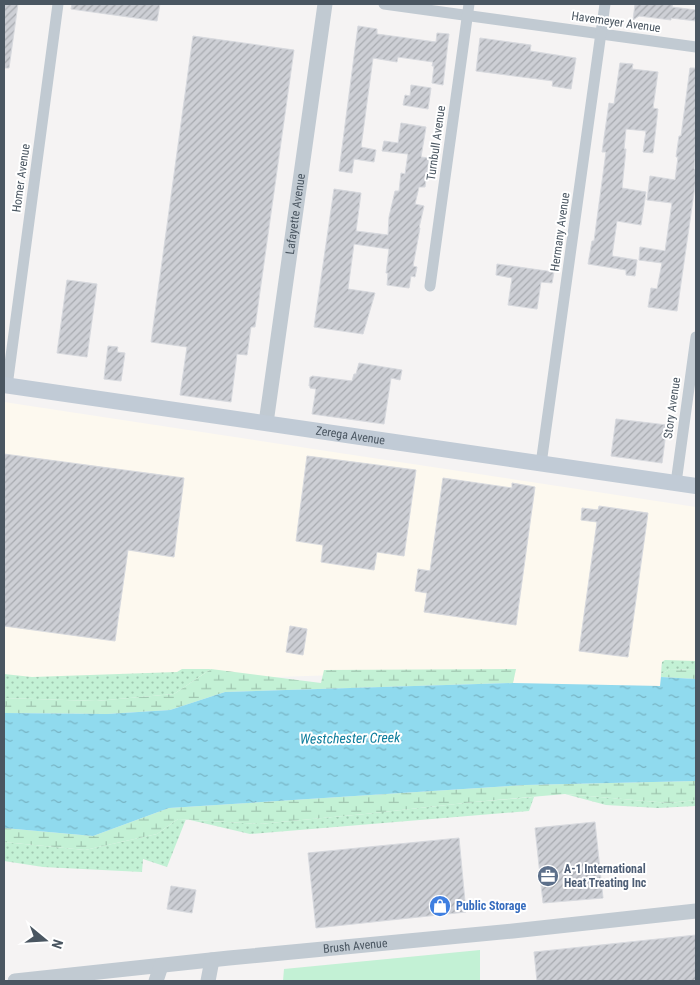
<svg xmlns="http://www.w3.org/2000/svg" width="700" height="985" viewBox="0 0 700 985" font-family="'Roboto Condensed',sans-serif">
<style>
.commercial{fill:#fdf9ef}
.grass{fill:url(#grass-dots)}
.wetland{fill:url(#wetland-marsh)}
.garden{fill:#c3f1d5}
.water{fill:url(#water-ripples)}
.building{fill:url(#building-hatch);stroke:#d7d9de}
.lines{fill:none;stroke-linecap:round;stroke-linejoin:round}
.minor{stroke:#c1cad2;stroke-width:11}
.tertiary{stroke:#c1cad2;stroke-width:15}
.secondary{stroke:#c1cbd6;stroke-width:16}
.labels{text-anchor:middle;stroke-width:4;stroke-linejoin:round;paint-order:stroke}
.street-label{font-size:12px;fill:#4a5661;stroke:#fff}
.service-label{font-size:12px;font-weight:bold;fill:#4e5e75;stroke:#fff;text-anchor:start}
.shop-label{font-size:12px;font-weight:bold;fill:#366cbe;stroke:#fff;text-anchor:start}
.water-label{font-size:14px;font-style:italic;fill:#0c7c9b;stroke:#fff}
</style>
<defs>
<pattern id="grass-dots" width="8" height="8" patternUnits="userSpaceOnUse" patternTransform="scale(1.25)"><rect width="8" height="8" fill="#c3f1d5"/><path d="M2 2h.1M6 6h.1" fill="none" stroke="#a0c6b0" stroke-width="1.8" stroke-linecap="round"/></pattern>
<pattern id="wetland-marsh" width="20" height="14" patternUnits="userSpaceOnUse" patternTransform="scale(1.25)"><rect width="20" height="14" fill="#c3f1d5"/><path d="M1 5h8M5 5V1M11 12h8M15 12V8" fill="none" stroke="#a0c6b0"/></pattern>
<pattern id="water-ripples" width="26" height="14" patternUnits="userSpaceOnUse" patternTransform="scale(1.25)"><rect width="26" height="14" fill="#90daee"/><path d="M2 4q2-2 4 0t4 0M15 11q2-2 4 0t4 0" fill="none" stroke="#78b4c4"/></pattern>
<pattern id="building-hatch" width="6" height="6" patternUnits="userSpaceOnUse" patternTransform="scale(1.25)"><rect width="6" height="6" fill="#cdcfd5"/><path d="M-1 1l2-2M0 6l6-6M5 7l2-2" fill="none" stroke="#a8abb0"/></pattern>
</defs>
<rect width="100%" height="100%" fill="#f5f3f3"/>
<path class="commercial" d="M4 402 696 507V661H663L661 665 660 686 513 683 516 669 4 686Z"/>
<g class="grass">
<path d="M665 660 696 661V670L670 669 661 674 662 662Z"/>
<path d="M182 669H211L174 694 96 701 4 698V674L32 677 177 672Z"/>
<path d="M565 794 669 803 696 800V806L658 808 606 805Z"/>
<path d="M534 797 529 811 250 834 186 819 167 867 143 859 142 872 43 867 4 861V842L85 850 157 834 178 819 259 824 365 814 474 802Z"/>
</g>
<g class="wetland">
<path d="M211 669 321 683 324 670 516 669 513 683 225 692 170 710 107 714 4 713V698L96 701 174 694Z"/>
<path d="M670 669 696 670V679L661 677V674Z"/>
<path d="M696 781V800L669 803 565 794 474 802 365 814 259 824 178 819 157 834 85 850 4 842V828L93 836 169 808 525 785Z"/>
</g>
<path class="garden" d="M480 950V981H283L284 969Z"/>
<path class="water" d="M661 677 696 679V781L525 785 169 808 93 836 4 828V713L107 714 170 710 225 692 513 683 660 686Z"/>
<g class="building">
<path d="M4 4H18L9 68H4Z"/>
<path d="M72 4H160L157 21 71 9Z"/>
<path d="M635 4H673L672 7 696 10V21L671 18V20L639 16 633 20Z"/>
<path d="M358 26 377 29V34L436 42 437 33 449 34 443 85 432 83 434 66H432L433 62 398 57 397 62 373 58 361 147 376 150 374 162 354 159 352 173 339 171Z"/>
<path d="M193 36 294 50 255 327H251L247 355 237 354 231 402 180 395 187 347 151 342Z"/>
<path d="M480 38 531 45 530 51 576 58 571 89 552 86 553 81 476 71Z"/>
<path d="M620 63 633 64 632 69 658 72 653 108 658 109 653 153 643 152 646 131 626 129 624 149H626L622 188 646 192 641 225 617 221 612 256 637 260 635 276 626 275V270L588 264 592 241H594L606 152H602L609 103 614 104Z"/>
<path d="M690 68H696V150L694 169H696V179L677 311 648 307 651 288 657 289 662 263 639 260 640 247 665 251 672 203 647 200 650 176 675 180 678 157H676L679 136H681Z"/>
<path d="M411 85 431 88 428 109 403 105 405 95 410 96Z"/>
<path d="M401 123 426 127 421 157 429 158 425 187H419L415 204 424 206 419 228H420L413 266 417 267 415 277 411 276 409 288 387 285 388 273H386L389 249 354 244 348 289 375 293 363 334 314 327 334 189 361 193 356 231 388 235 389 217 395 191H399L401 173 405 174 408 154 382 151 384 141 398 143Z"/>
<path d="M497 264 554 272 552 283 541 282 537 309 508 305 512 278 496 275Z"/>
<path d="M67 280 97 284 87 357 57 353Z"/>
<path d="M108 346 118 347 117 352 125 353 121 381 104 379Z"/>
<path d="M359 363 402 370 400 380 391 378 384 424 312 414 316 389 310 388V386H309L310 377H311L312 376 352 381 354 374H356Z"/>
<path d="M616 419 667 425 662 463 611 456Z"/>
<path d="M4 454 184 478 174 557 128 550 115 641 4 626Z"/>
<path d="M307 456 416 470 404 556 377 552 374 570 321 562 323 545 296 541Z"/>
<path d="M443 478 512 488V483L535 487 516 625 424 612 427 593 415 591 418 569 430 571Z"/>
<path d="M599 506 648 513 628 657 579 651 597 522 581 520 582 508 598 510Z"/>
<path d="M290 626 307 629 303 655 286 652Z"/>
<path d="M595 822 603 898 543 903 535 828Z"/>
<path d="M459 838 466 912 316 928 308 853Z"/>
<path d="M171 886 196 890 192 913 167 909Z"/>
<path d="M696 935V981H537L534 952Z"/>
</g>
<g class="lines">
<g class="minor">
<path d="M384 4 696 47"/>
<path d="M430 286 469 4"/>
<path d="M7 386 58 4"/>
<path d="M541 464 605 4"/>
<path d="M676 483 696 337"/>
</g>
<g class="tertiary">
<path id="s1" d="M266 423 325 4"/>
<path id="s2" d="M15 981 229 958 513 931 696 911"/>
<path d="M156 981 161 966"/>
<path d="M208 981 212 960"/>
</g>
<path class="secondary" id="s3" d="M4 385C235 418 465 453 696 486"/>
</g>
<defs>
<g id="office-disc" transform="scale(1.125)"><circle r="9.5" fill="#5c6f8a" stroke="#fff"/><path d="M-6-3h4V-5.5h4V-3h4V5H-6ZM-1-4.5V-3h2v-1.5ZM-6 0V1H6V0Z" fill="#fff"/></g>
<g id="shop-disc" transform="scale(1.125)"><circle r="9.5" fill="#3f7fe0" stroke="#fff"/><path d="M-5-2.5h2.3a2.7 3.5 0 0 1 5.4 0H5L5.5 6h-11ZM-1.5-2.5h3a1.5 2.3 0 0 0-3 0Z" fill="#fff"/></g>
</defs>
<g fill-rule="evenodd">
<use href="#office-disc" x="548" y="876"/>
<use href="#shop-disc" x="440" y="906"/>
</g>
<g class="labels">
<g class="street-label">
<text transform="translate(616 22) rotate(8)" y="4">Havemeyer Avenue</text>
<text transform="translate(436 143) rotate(-82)" y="4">Turnbull Avenue</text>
<text transform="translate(21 178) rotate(-82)" y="4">Homer Avenue</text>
<text dy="4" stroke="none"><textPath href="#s1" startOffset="211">Lafayette Avenue</textPath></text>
<text transform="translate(560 232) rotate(-82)" y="4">Hermany Avenue</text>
<text transform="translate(672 408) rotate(-82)" y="4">Story Avenue</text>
<text dy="4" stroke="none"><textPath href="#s3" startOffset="350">Zerega Avenue</textPath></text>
<text dy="4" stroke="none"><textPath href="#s2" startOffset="342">Brush Avenue</textPath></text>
</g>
<g class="service-label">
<text x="564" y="873">A-1 International<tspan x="564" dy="14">Heat Treating Inc</tspan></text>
</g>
<g class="shop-label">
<text x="456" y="910">Public Storage</text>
</g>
<g class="water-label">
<text transform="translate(350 738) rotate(-1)" y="5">Westchester Creek</text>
</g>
</g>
<rect width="700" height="985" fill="none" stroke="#4a5661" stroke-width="10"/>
<g transform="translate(45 940) rotate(108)" stroke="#ffffff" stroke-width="4" paint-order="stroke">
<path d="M0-4L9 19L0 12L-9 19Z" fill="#4a5661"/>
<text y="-8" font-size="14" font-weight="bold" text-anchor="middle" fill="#4a5661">N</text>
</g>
</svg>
